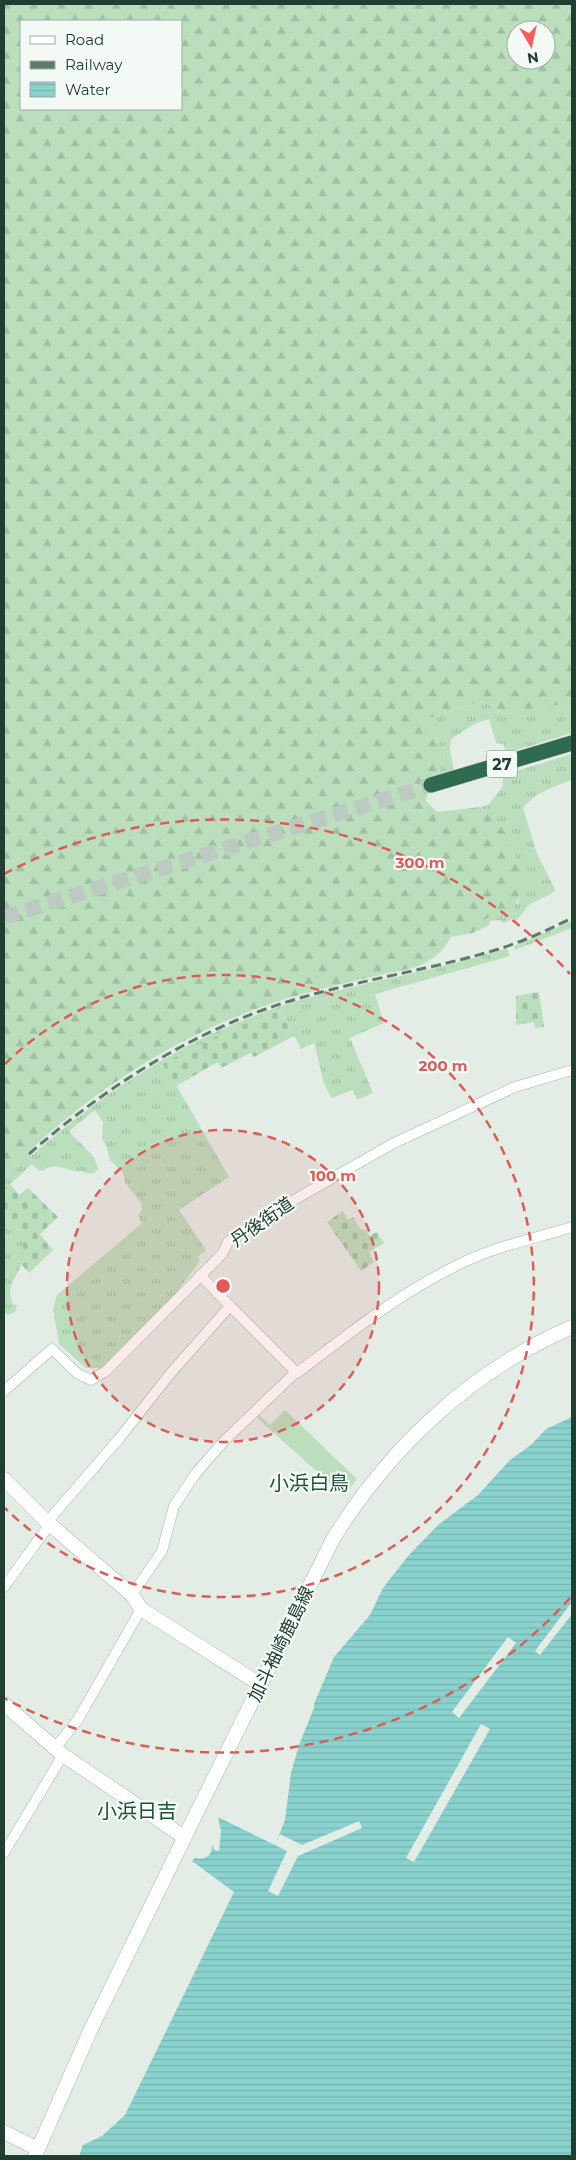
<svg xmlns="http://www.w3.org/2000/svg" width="576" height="2160" viewBox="0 0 576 2160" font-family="Montserrat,'Noto Sans JP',sans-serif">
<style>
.grass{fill:url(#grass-tufts)}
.forest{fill:url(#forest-firs);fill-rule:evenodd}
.cemetery{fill:url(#cemetery-stones)}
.park{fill:#bbdebd}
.water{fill:url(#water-rules)}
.pier{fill:#e3ede6}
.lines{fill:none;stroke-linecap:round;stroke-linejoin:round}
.highway-tunnel{stroke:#bccac2;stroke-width:15;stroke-dasharray:15 8;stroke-linecap:butt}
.street-casing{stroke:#a5b5ac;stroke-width:11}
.secondary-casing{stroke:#a4bcae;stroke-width:15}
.highway-casing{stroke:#c1c9c5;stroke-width:16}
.street{stroke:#fff;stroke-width:10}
.secondary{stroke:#fff;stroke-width:14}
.highway{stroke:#2e6b51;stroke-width:15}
.rail{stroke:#5d7a6b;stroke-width:3;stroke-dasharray:10 5;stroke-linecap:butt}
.ring{fill:none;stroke:#de5b57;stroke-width:2.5;stroke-dasharray:9 6}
.labels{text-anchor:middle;stroke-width:4.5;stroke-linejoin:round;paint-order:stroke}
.shield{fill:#f3f9f5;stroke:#61766b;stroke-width:1}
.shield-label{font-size:16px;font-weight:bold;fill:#223e30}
.street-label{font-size:18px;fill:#223e30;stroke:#f3f9f5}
.quarter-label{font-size:20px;fill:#1e5139;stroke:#f3f9f5}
.centre{fill:#de5b57;stroke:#f3f9f5;stroke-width:2.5}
.ring-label{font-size:15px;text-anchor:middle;font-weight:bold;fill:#de5b57;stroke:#f3f9f5;stroke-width:4.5;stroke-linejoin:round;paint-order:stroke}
</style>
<defs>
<pattern id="grass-tufts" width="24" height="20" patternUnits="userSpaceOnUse" patternTransform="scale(1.25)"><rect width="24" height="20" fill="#bbdebd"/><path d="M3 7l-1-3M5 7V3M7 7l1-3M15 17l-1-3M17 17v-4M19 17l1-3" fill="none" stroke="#a0c0a3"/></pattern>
<pattern id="forest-firs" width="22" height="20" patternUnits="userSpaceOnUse" patternTransform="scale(1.25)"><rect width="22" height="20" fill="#bbdebd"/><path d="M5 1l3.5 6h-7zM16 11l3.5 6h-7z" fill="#a0c0a3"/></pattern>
<pattern id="cemetery-stones" width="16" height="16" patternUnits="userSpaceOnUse" patternTransform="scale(1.25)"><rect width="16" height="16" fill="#bbdebd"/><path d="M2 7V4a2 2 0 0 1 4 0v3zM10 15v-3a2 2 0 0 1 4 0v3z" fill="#a0c0a3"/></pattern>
<pattern id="water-rules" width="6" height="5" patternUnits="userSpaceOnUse" patternTransform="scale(1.25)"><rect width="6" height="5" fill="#8ad2cd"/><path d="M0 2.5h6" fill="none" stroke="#77b5b0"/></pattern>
</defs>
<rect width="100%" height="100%" fill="#e3ede6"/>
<g class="grass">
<path d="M479 702 492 705 498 711 506 714 523 709 542 710 560 704 572 711V733L507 753 503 744 496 743 489 719 476 723 451 739 450 749 454 771 439 775C444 756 439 737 426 722L430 718Z"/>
<path d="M572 754V780C553 787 536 792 523 808L537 854 555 889 554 892 529 905 517 920 512 919 504 923 500 920 491 921 488 926 473 933 481 920 518 903 520 891 526 879 523 866 516 860 510 841 501 826 480 807 488 805 503 786V775Z"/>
<path d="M572 921V928L515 950 514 946Z"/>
<path d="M507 948 510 956 375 994 384 1023 350 1038 373 1093 357 1100 353 1090 331 1098 324 1083 314 1043 301 1049 281 1010 164 1064 229 1177 179 1210 206 1250 198 1257 200 1261 175 1294 103 1368H86L59 1344 53 1309 57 1295 142 1223 138 1216 142 1209 141 1203 125 1182 123 1173 110 1160 107 1148 102 1138 103 1122 95 1110 69 1131C78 1143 97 1154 98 1170 92 1175 88 1174 82 1171 68 1173 54 1160 43 1171L38 1170 32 1164 4 1190V1205V1175L27 1152 31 1156C109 1087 200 1029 301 1000 369 981 439 970 507 948Z"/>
<path d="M4 1213 10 1220 18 1223 16 1230C41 1267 0 1275 13 1304L17 1305 15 1312 9 1315 4 1313Z"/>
</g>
<path class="forest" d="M4 4H572V711L560 704 542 710 523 709 506 714 498 711 492 705 479 702 430 718 426 722C439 737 444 756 439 775L430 779 426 801 437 812 480 807 501 826 510 841 516 860 523 866 526 879C520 892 517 904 509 916 490 914 484 917 473 933L451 937C445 949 433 960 421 965 410 970 395 971 384 974 355 981 327 987 299 995 186 1027 86 1093 4 1175ZM21 21H181V109H21ZM516 30H546V60H516Z"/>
<g class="cemetery">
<path d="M539 992 544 1027 535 1028 534 1022 516 1025V996Z"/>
<path d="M281 1010 294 1036 254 1057 251 1053 221 1068 218 1062 176 1086 163 1064C201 1042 240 1024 281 1010Z"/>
<path d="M10 1184 19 1195 28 1188 58 1217 40 1234 53 1250 29 1273 22 1265C26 1252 23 1241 16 1230L18 1223 10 1220 4 1213V1190Z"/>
<path d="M343 1211 348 1220 353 1217 362 1231 365 1229 369 1236 377 1232 384 1243 369 1252 374 1262 361 1271 327 1222Z"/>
</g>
<path class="park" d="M285 1410 357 1479 344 1496 255 1416 258 1414 270 1425Z"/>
<path class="water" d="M572 1417V2156H79L83 2145 102 2136 125 2115 234 1892 192 1861 195 1858C206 1861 213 1855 212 1844L214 1850 219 1851 221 1831 218 1817 275 1845 285 1820 291 1773 299 1745 314 1708V1704L334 1657 370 1615 383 1588 408 1556 438 1525 478 1495 510 1460 531 1445 546 1429Z"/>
<g class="pier">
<path d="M572 1602V1614L540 1655 535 1651Z"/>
<path d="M508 1637 516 1643 459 1718 452 1712Z"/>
<path d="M481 1724 490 1729 414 1862 406 1858Z"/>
<path d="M359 1821 362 1828 298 1856 278 1896 268 1891 287 1851 275 1845 280 1834 302 1845Z"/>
</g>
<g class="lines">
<path class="highway-tunnel" d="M4 917 431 785"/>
<g class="street-casing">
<g id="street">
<path d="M297 1373C350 1333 402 1291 464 1262 497 1246 537 1238 572 1227"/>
<path d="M4 1391 52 1349 78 1374 91 1380 106 1371 222 1254 228 1242 280 1208 392 1144 515 1087 572 1070"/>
<path d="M47 1522 118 1440 170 1374 230 1306 200 1275"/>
<path d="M4 1587 50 1524"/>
<path d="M132 1595 162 1551 174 1506 196 1473 225 1440 296 1372 230 1306"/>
<path d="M55 1748 77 1721 141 1609"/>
<path d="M4 1853 63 1755"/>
</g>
</g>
<g class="secondary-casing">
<g id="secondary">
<path d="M4 1479 47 1522 132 1595 141 1609 261 1685"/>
<path d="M4 1704 63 1755 184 1837"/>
<path d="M4 2132 38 2149"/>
<path d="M35 2156 91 2029 194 1818 333 1539C390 1447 472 1370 572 1327"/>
</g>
</g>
<g class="highway-casing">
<path id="highway" d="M431 785 572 743"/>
</g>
<use href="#street" class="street"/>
<use href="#secondary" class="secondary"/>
<use href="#highway" class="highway"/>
<path class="rail" d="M29 1154C108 1085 198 1027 300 998 365 979 433 969 499 949 524 941 548 930 572 918"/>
</g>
<circle cx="223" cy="1286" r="156" fill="#de5b57" fill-opacity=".12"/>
<g class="ring">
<circle cx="223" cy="1286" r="156"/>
<path d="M5 1064A311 311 0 1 1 5 1508"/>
<path d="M570 1598A467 467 0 0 1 4 1698M4 874A467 467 0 0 1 570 974"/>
</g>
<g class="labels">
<rect class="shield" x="487" y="750.5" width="30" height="27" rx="4"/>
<g class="shield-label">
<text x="502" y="770">27</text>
</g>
<g class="street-label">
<text transform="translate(262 1222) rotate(-35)" y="6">丹後街道</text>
<text transform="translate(281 1644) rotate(-64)" y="6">加斗袖崎鹿島線</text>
</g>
<g class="quarter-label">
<text x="309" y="1490">小浜白鳥</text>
<text x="137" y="1818">小浜日吉</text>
</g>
</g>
<circle cx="223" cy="1286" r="8" class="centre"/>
<g class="ring-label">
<text x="420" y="868">300 m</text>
<text x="443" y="1071">200 m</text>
<text x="333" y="1181">100 m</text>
</g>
<rect width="576" height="2160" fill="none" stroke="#223e30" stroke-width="10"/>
<rect x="20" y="20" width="162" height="90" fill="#f3f9f5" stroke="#9faea6"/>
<rect x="30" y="36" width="25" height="8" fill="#ffffff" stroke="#9faea6"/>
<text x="65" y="45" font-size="15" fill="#223e30">Road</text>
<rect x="30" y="61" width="25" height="8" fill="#5d7a6b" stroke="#9faea6"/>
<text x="65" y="70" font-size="15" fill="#223e30">Railway</text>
<rect x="30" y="82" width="25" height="15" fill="url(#water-rules)" stroke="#9faea6"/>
<text x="65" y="95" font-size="15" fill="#223e30">Water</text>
<g transform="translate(531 45) rotate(171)"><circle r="24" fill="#f3f9f5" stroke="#9faea6"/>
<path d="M0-4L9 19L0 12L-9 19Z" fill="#f35e5b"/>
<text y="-8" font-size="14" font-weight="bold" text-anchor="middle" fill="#223e30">N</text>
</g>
</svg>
